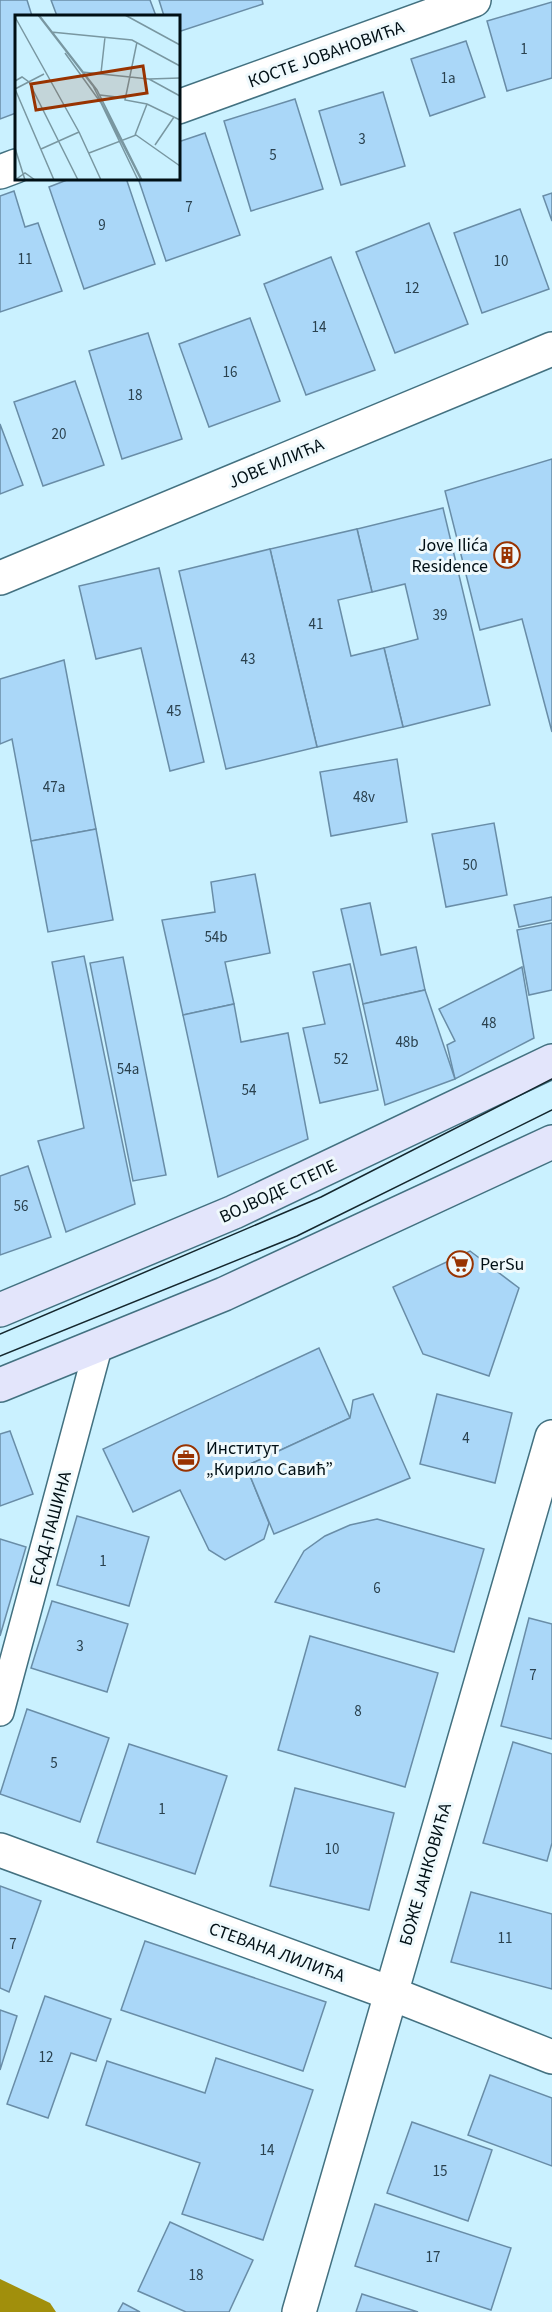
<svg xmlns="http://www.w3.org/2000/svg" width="552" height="2312" viewBox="0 0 552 2312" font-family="'Source Sans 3',sans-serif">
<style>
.water{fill:#a18f0c}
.building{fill:#aad7f8;stroke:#698da7;stroke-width:1.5}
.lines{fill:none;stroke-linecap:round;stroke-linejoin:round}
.pedestrian-casing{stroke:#437180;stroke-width:30}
.minor-casing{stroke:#437180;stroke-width:36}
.secondary-casing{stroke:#437180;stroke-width:36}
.pedestrian{stroke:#fff;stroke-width:27}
.minor{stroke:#fff;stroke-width:33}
.secondary{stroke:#e3e5fb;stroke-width:33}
.tram{stroke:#15272e;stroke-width:1.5}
.labels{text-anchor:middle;stroke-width:6;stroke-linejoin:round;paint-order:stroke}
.number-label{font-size:15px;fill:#2a414e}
.street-label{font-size:18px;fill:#000f15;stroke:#eff9fc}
.poi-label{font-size:18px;fill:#000f15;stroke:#eff9fc;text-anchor:start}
.inset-road{fill:none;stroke:#7997a1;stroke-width:1.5}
.view{fill:#983301;fill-opacity:0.15;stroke:#983301;stroke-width:3}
.inset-edge{fill:none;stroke:#000f15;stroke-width:3}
</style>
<rect width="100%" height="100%" fill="#caf1ff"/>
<path class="water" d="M0 2279 50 2303 56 2312H0Z"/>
<g class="building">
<path d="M0 0H27L32 16H16V113L0 119Z"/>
<path d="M51 0H150L156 16H57Z"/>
<path d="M159 0H262L263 4 178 32V16H164Z"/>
<path d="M552 2V78L507 91 487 21Z"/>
<path d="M466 41 485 97 430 116 411 59Z"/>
<path d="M383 92 405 166 341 185 319 111Z"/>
<path d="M295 99 323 189 251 211 224 121Z"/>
<path d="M205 133 240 235 166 261 138 178H178V142Z"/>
<path d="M72 178H126L155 264 84 289 49 187Z"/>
<path d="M14 191 25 227 38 223 62 291 0 312V196Z"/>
<path d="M552 193V221L543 196Z"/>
<path d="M520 209 549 289 482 313 454 233Z"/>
<path d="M429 223 468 324 395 353 356 252Z"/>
<path d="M331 257 375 370 306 395 264 284Z"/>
<path d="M250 318 280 401 209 427 179 344Z"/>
<path d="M148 333 182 439 122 459 89 351Z"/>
<path d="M75 381 104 465 43 486 14 402Z"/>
<path d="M0 424 23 485 0 494Z"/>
<path d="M552 459V732L522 619 480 630 445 491Z"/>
<path d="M443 508 490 705 403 727 384 648 418 639 405 584 372 592 357 529Z"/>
<path d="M357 529 372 592 338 600 351 656 384 648 403 727 317 747 270 549Z"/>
<path d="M270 549 317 747 226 769 179 571Z"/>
<path d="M159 568 204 762 170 771 141 648 96 659 79 586Z"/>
<path d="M64 660 96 829 31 841 12 739 0 744V679Z"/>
<path d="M397 759 407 822 331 836 320 772Z"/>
<path d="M494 823 507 895 446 907 432 834Z"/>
<path d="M96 829 113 920 48 932 31 841Z"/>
<path d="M255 874 270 953 225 962 234 1004 183 1015 162 920 215 912 211 882Z"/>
<path d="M552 897V920L519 927 514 905Z"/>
<path d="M370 903 381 955 416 947 425 990 363 1004 341 909Z"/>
<path d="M552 923V990L529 995 517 930Z"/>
<path d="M84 956 135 1204 66 1232 38 1141 84 1128 52 962Z"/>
<path d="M123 957 166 1175 133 1181 90 963Z"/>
<path d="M350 964 378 1090 320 1103 303 1028 325 1024 313 972Z"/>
<path d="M522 967 534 1038 455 1079 447 1045 455 1041 439 1009Z"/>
<path d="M425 990 455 1079 385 1105 363 1004Z"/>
<path d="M234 1004 241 1042 288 1033 308 1139 218 1177 183 1015Z"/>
<path d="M28 1166 51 1237 0 1255V1176Z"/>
<path d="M470 1251 519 1288 489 1376 423 1354 393 1287Z"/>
<path d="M319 1348 350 1418 246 1466 269 1523 264 1539 225 1560 209 1550 180 1490 133 1512 103 1449Z"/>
<path d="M373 1394 410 1478 274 1534 246 1466 350 1418 353 1400Z"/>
<path d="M437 1394 512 1413 495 1483 420 1464Z"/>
<path d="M10 1431 33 1494 0 1506V1434Z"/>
<path d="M77 1516 149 1537 129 1606 57 1585Z"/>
<path d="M377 1519 484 1549 454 1652 275 1602 304 1551 325 1536 350 1525Z"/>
<path d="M0 1539 26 1547 0 1636Z"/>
<path d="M52 1601 128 1624 107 1692 31 1668Z"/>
<path d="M529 1618 552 1624V1739L501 1726Z"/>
<path d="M310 1636 438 1673 405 1787 278 1750Z"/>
<path d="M27 1709 109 1738 80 1822 0 1794Z"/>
<path d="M513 1742 552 1754V1843L547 1861 483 1843Z"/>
<path d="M129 1744 227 1776 195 1874 97 1842Z"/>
<path d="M295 1788 394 1813 369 1910 270 1886Z"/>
<path d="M0 1886 41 1901 9 1992 0 1988Z"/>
<path d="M471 1892 552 1914V1989L451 1962Z"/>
<path d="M145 1941 326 2002 303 2071 121 2010Z"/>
<path d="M45 1996 111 2019 96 2061 71 2053 48 2118 7 2104Z"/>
<path d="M0 2010 17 2016 0 2070Z"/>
<path d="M216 2058 313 2090 263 2240 182 2214 200 2163 86 2125 107 2061 205 2093Z"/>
<path d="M490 2075 552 2098V2166L468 2135Z"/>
<path d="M412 2122 492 2150 468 2221 387 2193Z"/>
<path d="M375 2204 511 2248 491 2310 355 2266Z"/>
<path d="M170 2222 253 2260 229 2312H186L138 2291Z"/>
<path d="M362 2294 418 2312H356Z"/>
<path d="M123 2303 140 2312H118Z"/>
</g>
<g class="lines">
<g class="pedestrian-casing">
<path id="pedestrian" d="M0 1712 99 1344"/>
</g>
<g class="minor-casing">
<g id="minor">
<path d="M178 107 474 0"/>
<path d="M0 172 16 166"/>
<path d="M0 578 552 349"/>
<path d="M0 1850 390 1993 552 2057"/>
<path d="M299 2312 552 1437"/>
</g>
</g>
<g class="secondary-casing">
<g id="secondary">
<path d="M0 1310 234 1212 552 1061"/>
<path d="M0 1385 224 1294 552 1142"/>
</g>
</g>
<use href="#pedestrian" class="pedestrian"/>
<use href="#minor" class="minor"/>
<use href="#secondary" class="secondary"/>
<g class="tram">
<path d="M0 1334 321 1197 552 1079"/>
<path d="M0 1356 297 1236 552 1110"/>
</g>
</g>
<defs>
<g id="building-ring" transform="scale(1.35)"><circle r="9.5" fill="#eff9fc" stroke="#983301" stroke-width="1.5"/><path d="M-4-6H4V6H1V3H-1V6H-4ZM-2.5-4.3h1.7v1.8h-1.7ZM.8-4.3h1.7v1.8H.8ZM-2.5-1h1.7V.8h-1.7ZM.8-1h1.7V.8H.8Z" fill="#983301"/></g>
<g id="supermarket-ring" transform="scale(1.35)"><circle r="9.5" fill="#eff9fc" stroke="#983301" stroke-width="1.5"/><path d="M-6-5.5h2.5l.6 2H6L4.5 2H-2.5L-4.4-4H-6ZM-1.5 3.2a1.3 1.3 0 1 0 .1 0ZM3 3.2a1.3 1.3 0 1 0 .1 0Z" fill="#983301"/></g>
<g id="office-ring" transform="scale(1.35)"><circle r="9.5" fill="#eff9fc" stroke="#983301" stroke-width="1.5"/><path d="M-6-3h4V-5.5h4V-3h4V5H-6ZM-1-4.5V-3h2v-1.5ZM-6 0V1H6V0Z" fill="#983301"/></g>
</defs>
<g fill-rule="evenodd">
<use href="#building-ring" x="507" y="555"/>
<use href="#supermarket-ring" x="460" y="1264"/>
<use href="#office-ring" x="186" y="1458"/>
</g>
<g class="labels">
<g class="number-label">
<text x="524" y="54">1</text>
<text x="448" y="83">1a</text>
<text x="362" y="144">3</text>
<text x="273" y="160">5</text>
<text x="189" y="212">7</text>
<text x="102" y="230">9</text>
<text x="25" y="264">11</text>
<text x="501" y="266">10</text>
<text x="412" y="293">12</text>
<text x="319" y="332">14</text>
<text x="230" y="377">16</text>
<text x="135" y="400">18</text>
<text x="59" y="439">20</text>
<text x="440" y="620">39</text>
<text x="316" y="629">41</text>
<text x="248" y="664">43</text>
<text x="174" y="716">45</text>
<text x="54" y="792">47a</text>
<text x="364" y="802">48v</text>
<text x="470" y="870">50</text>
<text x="216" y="942">54b</text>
<text x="489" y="1028">48</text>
<text x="407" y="1047">48b</text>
<text x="341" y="1064">52</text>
<text x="128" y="1074">54a</text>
<text x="249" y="1095">54</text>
<text x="21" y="1211">56</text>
<text x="466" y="1443">4</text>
<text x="103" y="1566">1</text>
<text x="377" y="1593">6</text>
<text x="80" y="1651">3</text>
<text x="533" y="1680">7</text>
<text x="358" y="1716">8</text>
<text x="54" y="1768">5</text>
<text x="162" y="1814">1</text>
<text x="332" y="1854">10</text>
<text x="505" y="1943">11</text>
<text x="13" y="1949">7</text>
<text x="46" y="2062">12</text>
<text x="267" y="2155">14</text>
<text x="440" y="2176">15</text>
<text x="433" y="2262">17</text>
<text x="196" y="2280">18</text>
</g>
<g class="street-label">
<text transform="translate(326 54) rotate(-20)" y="6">КОСТЕ ЈОВАНОВИЋА</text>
<text transform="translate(276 463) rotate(-23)" y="6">ЈОВЕ ИЛИЋА</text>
<text transform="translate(278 1191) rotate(-25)" y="6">ВОЈВОДЕ СТЕПЕ</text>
<text transform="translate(50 1528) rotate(-75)" y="6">ЕСАД-ПАШИНА</text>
<text transform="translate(425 1874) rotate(-74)" y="6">БОЖЕ ЈАНКОВИЋА</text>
<text transform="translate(277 1952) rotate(20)" y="6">СТЕВАНА ЛИЛИЋА</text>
</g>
<g class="poi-label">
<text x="488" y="551" text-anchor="end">Jove Ilića<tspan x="488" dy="21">Residence</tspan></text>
<text x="480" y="1270">PerSu</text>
<text x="206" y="1454">Институт<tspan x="206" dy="21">„Кирило Савић”</tspan></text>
</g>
</g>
<g transform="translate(15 15)">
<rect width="165" height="165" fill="#caf1ff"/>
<path class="inset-road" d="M23 0 78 71 126 165M24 0 82 75 127 165M110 0 165 30M0 2 64 117 86 165M36 17 117 25 165 51M122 27 110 85 132 89 165 105M50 38 86 88 123 165M67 57 134 64 165 81M86 58 90 22M134 64 165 63M0 66 7 62 14 67 63 165M0 74 39 165M0 74 29 59M85 80 110 83M120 120 132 89M140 130 159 102M0 133 10 165M26 134 64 117M74 138 121 120 165 151M0 165 10 158 20 165"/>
<path class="view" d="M128 51 132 78 21 95 16 69Z"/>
<rect width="165" height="165" class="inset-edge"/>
</g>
</svg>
